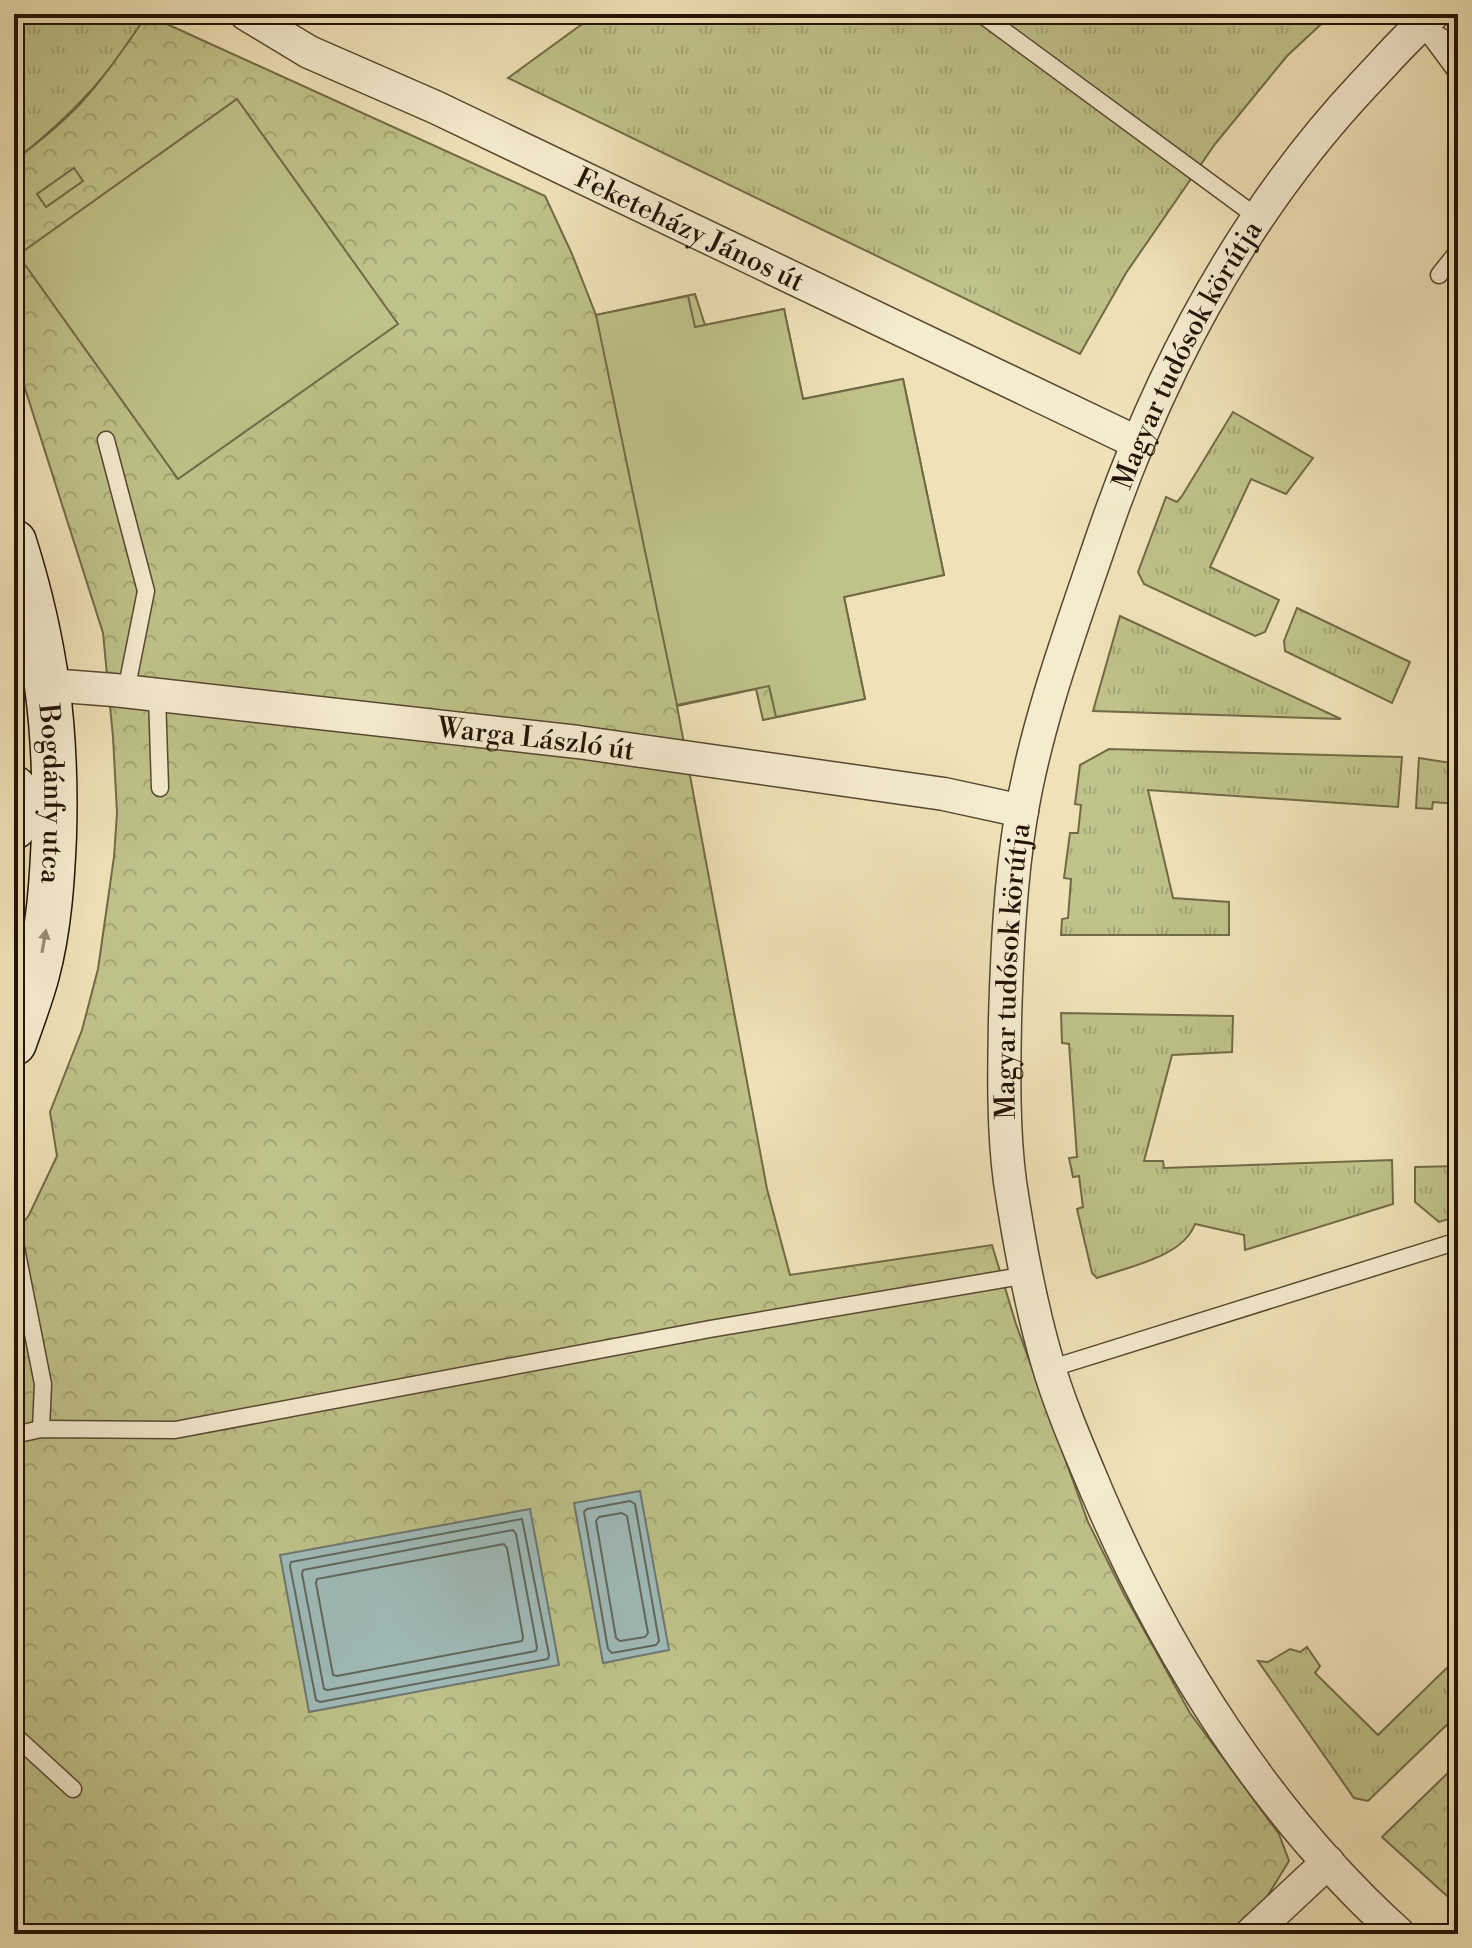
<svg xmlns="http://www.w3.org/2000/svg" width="1472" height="1948" viewBox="0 0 1472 1948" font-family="'Libre Bodoni',serif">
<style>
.grass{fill:url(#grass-tufts);stroke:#726a47;stroke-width:2}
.park{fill:url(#park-crowns);stroke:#726a47;stroke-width:2}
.garden{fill:#bfc28a;stroke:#726a47;stroke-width:2}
.water{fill:#9fbbb9;stroke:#6e7871;stroke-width:2}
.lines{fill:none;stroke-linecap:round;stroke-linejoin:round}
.shore{stroke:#62675e;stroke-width:2}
.service-casing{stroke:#574731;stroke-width:19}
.minor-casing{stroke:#574731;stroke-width:35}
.secondary-casing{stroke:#241304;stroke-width:47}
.service{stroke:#f5ecd0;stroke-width:16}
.minor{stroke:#f5ecd0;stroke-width:32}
.secondary{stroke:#f5ecd0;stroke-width:44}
.oneway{fill:#978a74}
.labels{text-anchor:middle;stroke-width:6;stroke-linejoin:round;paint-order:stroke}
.street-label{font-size:28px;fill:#241304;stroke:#f5ecd0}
</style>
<defs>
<pattern id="grass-tufts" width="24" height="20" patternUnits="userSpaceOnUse" patternTransform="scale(2)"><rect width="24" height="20" fill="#bfc28a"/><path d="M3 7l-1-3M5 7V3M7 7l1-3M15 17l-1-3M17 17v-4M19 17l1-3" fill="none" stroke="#a4a675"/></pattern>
<pattern id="park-crowns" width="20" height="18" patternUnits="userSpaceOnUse" patternTransform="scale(2)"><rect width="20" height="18" fill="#bfc28a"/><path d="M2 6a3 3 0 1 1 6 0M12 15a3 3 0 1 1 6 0" fill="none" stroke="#a4a675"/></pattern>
</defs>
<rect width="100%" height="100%" fill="#f0e2b7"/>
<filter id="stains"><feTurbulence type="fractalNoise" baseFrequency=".0025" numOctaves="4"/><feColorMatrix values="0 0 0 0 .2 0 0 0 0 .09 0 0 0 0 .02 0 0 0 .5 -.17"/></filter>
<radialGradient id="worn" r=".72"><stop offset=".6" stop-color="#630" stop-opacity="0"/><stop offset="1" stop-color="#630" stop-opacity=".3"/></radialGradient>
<g class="grass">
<path d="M14 14H147C114 72 67 120 14 161Z"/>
<path d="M596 14H1332L1287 56 1215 144 1126 273 1080 354 508 78Z"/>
<path d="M1233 412 1313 458 1286 494 1251 479 1210 567 1279 600 1265 632 1255 636 1144 584 1138 572 1166 497 1177 502 1182 496Z"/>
<path d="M1297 608 1410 662 1392 703 1285 651 1284 641Z"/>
<path d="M1120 616 1341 719 1093 711Z"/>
<path d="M1109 749 1402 757 1398 807 1148 790 1173 898 1229 902V935H1061L1062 919 1068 918 1071 879 1064 878 1070 833H1078L1081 805 1075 804 1080 765Z"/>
<path d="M1419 758 1458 764V804L1433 802 1432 809 1416 808Z"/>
<path d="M1061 1013 1233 1016 1232 1052 1172 1055 1144 1161H1163L1164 1168 1392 1160 1393 1204 1245 1250 1244 1235 1195 1224C1183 1257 1128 1267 1097 1278L1092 1273 1077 1209 1083 1207 1079 1176 1073 1177 1069 1158 1077 1157 1069 1044 1062 1043Z"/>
<path d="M1458 1166V1216L1439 1222 1415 1202V1167Z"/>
<path d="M1307 1647 1320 1666 1315 1673 1378 1735 1458 1657V1714L1368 1801 1354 1798 1258 1661 1268 1662 1290 1649 1300 1652Z"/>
</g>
<g class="park">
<path d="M147 15 545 196 572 254 596 315 695 294 705 325 784 309 803 399 903 379 944 575 844 597 865 699 763 720 756 689 677 706 767 1189 790 1275 992 1245 1016 1324 1088 1522 1124 1594 1190 1713 1279 1834 1289 1861 1262 1905 1232 1934H14V1235L29 1215 57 1156 50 1112 82 1030 98 969 114 857 117 813 113 737 103 633 14 354V161C37 143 60 125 80 104 105 77 126 45 147 15Z"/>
<path d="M1458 1763V1906L1382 1837Z"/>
</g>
<g class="garden">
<path d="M237 99 398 324 178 479 18 255Z"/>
<path d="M74 168 83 181 46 207 37 194Z"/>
<path d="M688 296 695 327 784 309 803 399 903 379 944 575 844 597 865 699 776 717 769 686 677 705 596 315Z"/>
</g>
<g class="water">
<path d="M640 1491 669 1650 603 1663 574 1503Z"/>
<path d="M530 1509 559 1665 309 1712 280 1555Z"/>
</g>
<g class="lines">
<g class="shore">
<path d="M630 1501 635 1504 659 1641 656 1645 612 1653 608 1649 584 1512 587 1509Z"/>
<path d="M622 1513 627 1516 648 1633 645 1637 620 1641 616 1638 596 1521 599 1517Z"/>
<path d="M522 1519 549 1655 548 1659 320 1702 316 1700 290 1566 291 1562Z"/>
<path d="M513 1530 516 1534 537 1647 536 1651 328 1690 324 1689 302 1574 303 1570Z"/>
<path d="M504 1544 507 1548 523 1637 522 1641 337 1676 333 1675 316 1583 317 1579Z"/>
</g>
<g class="service-casing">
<g id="service">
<path d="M981 14 1257 217"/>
<path d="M1421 24 1458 74"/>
<path d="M1429 29 1458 47"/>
<path d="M1439 275 1458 251"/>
<path d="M106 440 146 591 126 691"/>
<path d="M157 695 160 788"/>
<path d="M14 1238 43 1384 41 1429"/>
<path d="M1049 1369 1458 1241"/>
<path d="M14 1435 41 1429 175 1430 710 1329 1027 1275"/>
<path d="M14 1735 73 1789"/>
</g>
</g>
<g class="minor-casing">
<g id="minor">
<path id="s1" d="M246 14 309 52 435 107 1136 442"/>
<path id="s2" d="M49 685 114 690 578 742 944 794 1022 811"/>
<path d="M1251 1934 1328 1862"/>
<path id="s3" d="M1399 1934C1266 1814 1167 1656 1097 1492 1079 1449 1060 1406 1047 1361 1030 1303 1019 1242 1010 1182 1003 1129 1004 1074 1005 1020 1007 952 1010 884 1021 816 1036 725 1069 635 1099 547 1156 377 1241 215 1365 83 1387 60 1408 35 1433 14"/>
</g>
</g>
<g class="secondary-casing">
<g id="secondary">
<path id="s4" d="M14 542C46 643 57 729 54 835 52 882 49 929 37 974 31 997 22 1020 14 1043"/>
<path d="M14 788V827"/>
</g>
</g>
<use href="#service" class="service"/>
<use href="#minor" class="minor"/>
<use href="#secondary" class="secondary"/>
</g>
<defs><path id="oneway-solid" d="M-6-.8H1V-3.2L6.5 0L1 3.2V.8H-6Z" transform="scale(2)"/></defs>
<use class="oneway" href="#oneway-solid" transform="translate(44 941) rotate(-80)"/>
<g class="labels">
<g class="street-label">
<text dy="10" stroke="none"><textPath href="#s1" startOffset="494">Feketeházy János út</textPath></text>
<text dy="10" stroke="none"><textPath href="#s3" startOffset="1722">Magyar tudósok körútja</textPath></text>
<text dy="10" stroke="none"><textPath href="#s2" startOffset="490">Warga László út</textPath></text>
<text dy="10" stroke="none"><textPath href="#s4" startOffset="256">Bogdánfy utca</textPath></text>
<text dy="10" stroke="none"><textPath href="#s3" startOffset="1074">Magyar tudósok körútja</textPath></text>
</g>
</g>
<rect width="1472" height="1948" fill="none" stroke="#f0e2b7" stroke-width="48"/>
<rect x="16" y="16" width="1440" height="1916" fill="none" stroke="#241304" stroke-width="4"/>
<rect x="24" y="24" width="1424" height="1900" fill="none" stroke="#241304" stroke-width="2"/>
<rect width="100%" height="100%" filter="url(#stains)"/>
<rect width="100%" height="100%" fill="url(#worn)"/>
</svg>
